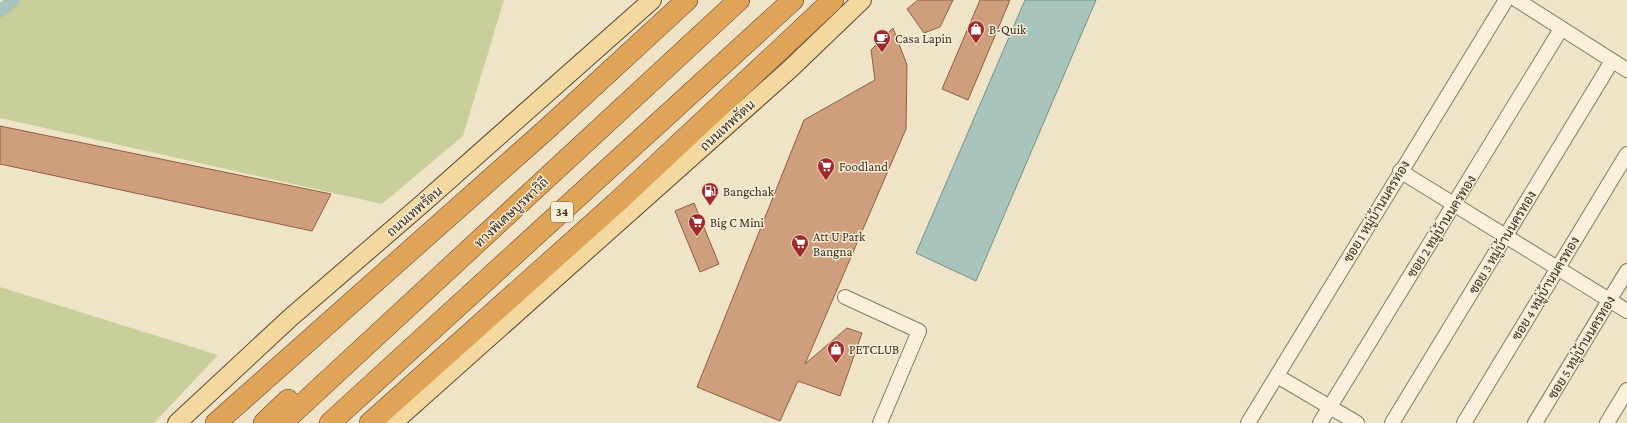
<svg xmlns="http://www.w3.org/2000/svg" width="1627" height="423" viewBox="0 0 1627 423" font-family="'Crimson Pro',Sarabun,serif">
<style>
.green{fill:#c9cf9b}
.water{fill:#a9c4bc;stroke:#6f938a}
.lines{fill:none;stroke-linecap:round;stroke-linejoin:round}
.canal{stroke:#a9c4bc;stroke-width:13}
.building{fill:#cf9f7d;stroke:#8d5f41}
.minor-casing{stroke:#8d765c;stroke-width:16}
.major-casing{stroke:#5b4430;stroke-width:20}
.highway-casing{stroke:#5b4430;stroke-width:22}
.minor{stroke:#faf1dc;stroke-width:14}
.major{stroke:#f3d9a0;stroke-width:18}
.highway{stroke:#e0a458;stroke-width:21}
.labels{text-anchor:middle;stroke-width:3;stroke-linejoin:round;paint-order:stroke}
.shield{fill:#f7eed8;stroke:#756857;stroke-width:1}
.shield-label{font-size:12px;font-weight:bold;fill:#3d2e20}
.poi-label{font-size:13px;fill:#3d2e20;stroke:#f7eed8;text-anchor:start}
.street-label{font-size:13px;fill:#3d2e20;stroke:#f7eed8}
</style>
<rect width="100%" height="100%" fill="#f0e4c8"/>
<g class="green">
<path d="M15 0H504L463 136 382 204 0 118V11Z"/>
<path d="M0 287 218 355 154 423H0Z"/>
</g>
<path class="water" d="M1025 0H1096L976 281 916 253Z"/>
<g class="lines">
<path class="canal" d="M0 11 14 0"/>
</g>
<g class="building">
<path d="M918 0H953L940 27 924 33 907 9Z"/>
<path d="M980 0H1010L968 100 942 89Z"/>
<path d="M893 28 907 65 906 129 805 364 847 328 862 333 840 396 798 381 780 421 697 387 804 120 875 80 871 50Z"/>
<path d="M0 126 331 194 312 231 0 164Z"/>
<path d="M694 203 719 264 700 272 675 211Z"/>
</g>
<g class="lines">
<g class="minor-casing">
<g id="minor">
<path d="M1517 0 1627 70"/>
<path d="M1400 171 1627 311"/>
<path d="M845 297 919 331 880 423"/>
<path d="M1277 376 1357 423"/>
<path d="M1248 423 1506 0"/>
<path d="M1320 423 1561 29"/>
<path d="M1392 423 1612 61"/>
<path d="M1464 423 1627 154"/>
<path d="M1535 423 1627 271"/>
<path d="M1607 423 1627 390"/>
</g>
</g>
<g class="major-casing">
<g id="major">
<path d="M177 423 290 318 422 204 652 0"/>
<path d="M393 423 789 70 862 0"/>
</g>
</g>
<g class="highway-casing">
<g id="highway">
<path d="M216 423 548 128 687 0"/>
<path d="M264 423 288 400"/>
<path d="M282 423 739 0"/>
<path d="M330 423 793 0"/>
<path d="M370 423 615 204 833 0"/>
</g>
</g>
<use href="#minor" class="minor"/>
<use href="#major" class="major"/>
<use href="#highway" class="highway"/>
</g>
<defs>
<g id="shop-pin" transform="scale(0.9)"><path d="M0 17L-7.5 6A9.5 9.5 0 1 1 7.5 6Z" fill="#9e2a2b" stroke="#f7eed8"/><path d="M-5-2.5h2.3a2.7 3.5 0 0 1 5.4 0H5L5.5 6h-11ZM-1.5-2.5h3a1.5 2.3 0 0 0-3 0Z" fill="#fff"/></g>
<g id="cafe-pin" transform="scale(0.9)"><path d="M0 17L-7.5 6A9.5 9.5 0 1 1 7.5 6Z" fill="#9e2a2b" stroke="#f7eed8"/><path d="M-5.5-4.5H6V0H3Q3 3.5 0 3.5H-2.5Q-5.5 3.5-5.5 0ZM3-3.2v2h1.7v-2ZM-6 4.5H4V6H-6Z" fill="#fff"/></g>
<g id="supermarket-pin" transform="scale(0.9)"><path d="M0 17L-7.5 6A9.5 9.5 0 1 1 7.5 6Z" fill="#9e2a2b" stroke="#f7eed8"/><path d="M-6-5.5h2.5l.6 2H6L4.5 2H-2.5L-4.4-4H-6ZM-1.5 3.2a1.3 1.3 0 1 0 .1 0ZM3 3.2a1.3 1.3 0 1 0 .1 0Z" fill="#fff"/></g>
<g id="fuel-pin" transform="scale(0.9)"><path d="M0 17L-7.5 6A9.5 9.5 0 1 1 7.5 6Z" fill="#9e2a2b" stroke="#f7eed8"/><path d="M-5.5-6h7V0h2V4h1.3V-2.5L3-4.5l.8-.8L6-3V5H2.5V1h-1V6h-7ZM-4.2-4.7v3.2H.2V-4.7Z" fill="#fff"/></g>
</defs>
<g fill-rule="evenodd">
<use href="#shop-pin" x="976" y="29"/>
<use href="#cafe-pin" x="882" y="38"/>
<use href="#supermarket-pin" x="826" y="166"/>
<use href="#fuel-pin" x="710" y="191"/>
<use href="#supermarket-pin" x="697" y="222"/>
<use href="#supermarket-pin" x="800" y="243"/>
<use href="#shop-pin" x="836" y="349"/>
</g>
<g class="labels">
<rect class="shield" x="551" y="202" width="22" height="20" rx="3"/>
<g class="shield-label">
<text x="562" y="216">34</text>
</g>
<g class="poi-label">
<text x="989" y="34">B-Quik</text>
<text x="895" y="43">Casa Lapin</text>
<text x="839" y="171">Foodland</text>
<text x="723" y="196">Bangchak</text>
<text x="710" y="227">Big C Mini</text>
<text x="813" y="241">Att U Park<tspan x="813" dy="15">Bangna</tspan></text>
<text x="849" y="354">PETCLUB</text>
</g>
<g class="street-label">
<text transform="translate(727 125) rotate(-42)" y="5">ถนนเทพรัตน</text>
<text transform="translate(414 211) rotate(-41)" y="5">ถนนเทพรัตน</text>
<text transform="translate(1376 211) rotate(-59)" y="5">ซอย 1 หมู่บ้านนครทอง</text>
<text transform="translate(511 212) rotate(-43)" y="5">ทางพิเศษบูรพาวิถี</text>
<text transform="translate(1441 226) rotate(-58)" y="5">ซอย 2 หมู่บ้านนครทอง</text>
<text transform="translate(1502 242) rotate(-59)" y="5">ซอย 3 หมู่บ้านนครทอง</text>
<text transform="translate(1545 288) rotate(-59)" y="5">ซอย 4 หมู่บ้านนครทอง</text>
<text transform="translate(1581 347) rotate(-59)" y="5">ซอย 5 หมู่บ้านนครทอง</text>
</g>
</g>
</svg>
